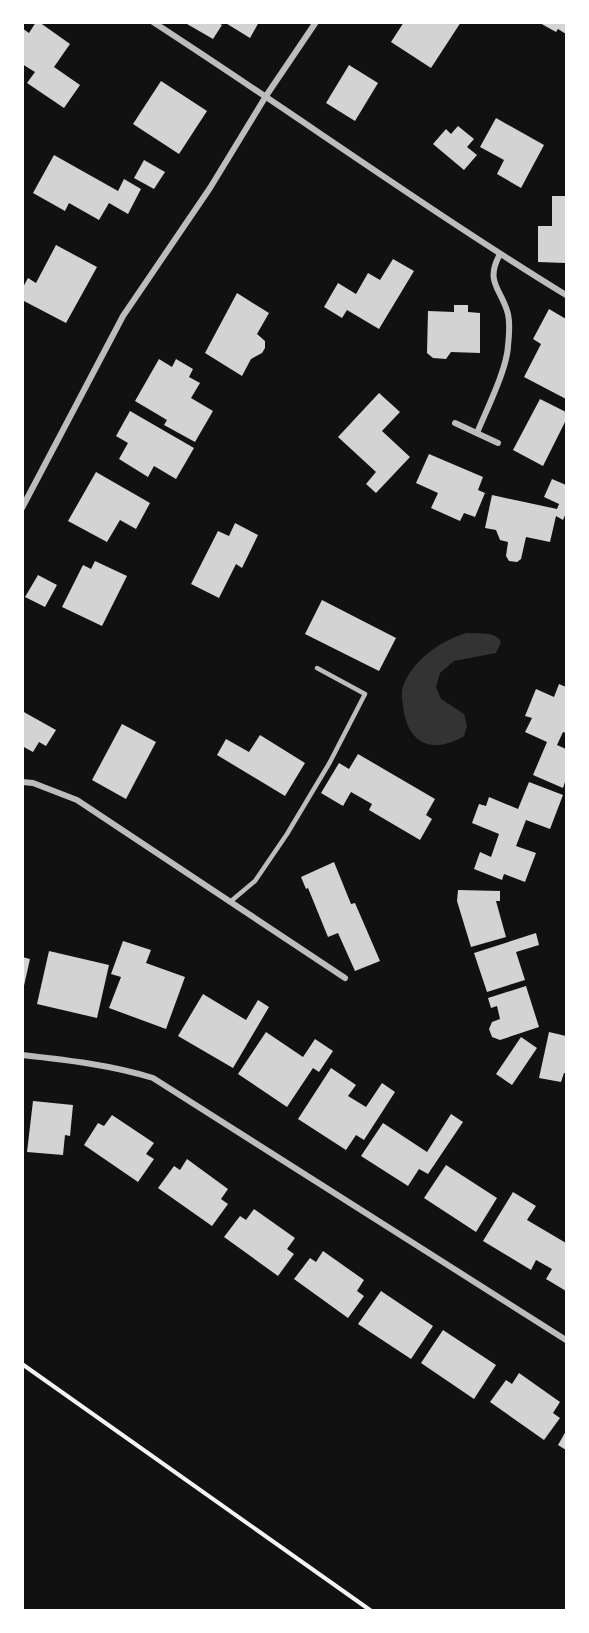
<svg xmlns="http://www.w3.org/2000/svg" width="589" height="1633" viewBox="0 0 589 1633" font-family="Figtree,sans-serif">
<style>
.water{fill:#333}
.building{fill:#d3d3d3}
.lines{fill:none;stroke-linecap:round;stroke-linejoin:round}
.path{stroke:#f5f5f5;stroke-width:4}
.service{stroke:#bcbcbc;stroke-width:4.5}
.minor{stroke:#bcbcbc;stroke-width:6}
</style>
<rect width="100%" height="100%" fill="#111"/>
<path class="water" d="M467 633C478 634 496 631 501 642L496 653 454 661 440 673 436 687 441 699 464 714 467 726 464 736C433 755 407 744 403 706 402 699 401 690 404 684 413 660 443 639 467 633Z"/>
<g class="building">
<path d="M36 22H39L70 44 54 67 80 85 64 108 27 83 35 72 22 64V28L29 33Z"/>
<path d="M189 22H217L222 25 213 39 187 24Z"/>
<path d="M224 22H259L250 38Z"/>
<path d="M404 22H461L431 68 391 42Z"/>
<path d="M538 22H566V34L558 29 556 32Z"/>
<path d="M349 65 378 83 355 121 326 103Z"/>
<path d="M161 81 207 111 179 154 133 124Z"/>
<path d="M496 118 544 145 521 188 497 174 504 160 480 147Z"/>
<path d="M458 126 474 139 467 147 477 155 464 170 433 144 446 129 451 134Z"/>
<path d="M54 155 118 191 124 179 141 189 128 214 109 203 99 220 69 203 65 211 33 193Z"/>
<path d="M144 160 165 172 154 189 134 178Z"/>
<path d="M552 196H566V263L538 262V226H552Z"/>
<path d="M56 245 97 267 66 323 22 300V289L28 278 36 283Z"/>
<path d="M393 259 414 271 379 329 347 310 342 318 324 307 338 283 356 294 368 273 380 280Z"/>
<path d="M237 293 269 313 257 334 265 341V348L262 353 251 359 242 376 205 353Z"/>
<path d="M454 305H468V312L480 313V353L451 352 446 359 433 358 427 353 428 311 454 312Z"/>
<path d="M549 309 566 319V399L524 377 541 344 533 339Z"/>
<path d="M159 359 172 367 176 359 193 369 189 377 200 383 191 398 213 411 195 442 164 425 167 420 135 401Z"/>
<path d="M379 393 400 412 382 431 410 457 376 493 366 484 376 472 338 437Z"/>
<path d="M540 399 566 412V420L543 466 513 450Z"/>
<path d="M130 411 194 448 176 479 154 466 148 477 119 459 128 443 116 436Z"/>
<path d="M429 454 483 477 478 490 485 493 475 517 464 513 460 521 431 508 438 493 416 483Z"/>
<path d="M96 472 150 503 136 529 120 520 107 542 68 521Z"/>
<path d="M552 479 566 485V513L563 520 556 516 550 542 526 537 521 559 517 562 509 561 506 556 508 542 500 540 496 530 485 528 492 495 557 509 559 504 544 497Z"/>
<path d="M235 523 258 535 242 568 236 564 219 598 191 584 218 531 229 536Z"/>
<path d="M95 561 127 576 102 626 62 607 83 565 91 569Z"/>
<path d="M38 575 57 585 45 607 25 597Z"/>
<path d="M322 600 396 638 379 671 305 634Z"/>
<path d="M559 684 566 687V733L563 732 557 745 566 749V779L563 788 533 775 547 742 525 732 532 718 525 716 536 689 554 697Z"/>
<path d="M22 711 56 730 46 746 39 742 33 752 22 746Z"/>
<path d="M122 724 156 742 126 799 92 780Z"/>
<path d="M260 735 305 763 285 796 217 755 226 739 249 752Z"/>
<path d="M358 754 435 799 426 815 432 819 420 840 369 810 372 804 351 792 343 806 321 793 339 763 349 769Z"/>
<path d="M529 782 563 795 550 829 526 820 516 846 536 853 525 882 504 874 502 880 474 869 480 852 491 857 499 834 472 823 479 804 486 806 489 797 518 809Z"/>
<path d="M334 862 351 904 355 903 380 961 355 971 338 933 328 937 308 888 306 889 301 877Z"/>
<path d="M458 890 500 891V901H496L506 937 471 947 457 901Z"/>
<path d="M536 933 539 945 516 952 525 980 487 992 474 953Z"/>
<path d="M123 941 151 950 146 963 185 977 166 1029 109 1008 121 977 111 974Z"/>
<path d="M49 951 109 965 97 1018 37 1004Z"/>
<path d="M22 957 30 959 23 990H22Z"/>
<path d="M526 986 539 1027 500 1040 492 1037 489 1029 492 1022 500 1019 497 1006 491 1008 488 998Z"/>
<path d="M203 994 246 1020 258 1000 269 1007 233 1068 178 1036Z"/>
<path d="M266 1032 303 1057 315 1039 333 1051 319 1072 313 1068 287 1107 238 1074Z"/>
<path d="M549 1032 566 1036V1073H564L561 1082 539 1078Z"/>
<path d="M521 1037 537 1048 512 1085 496 1074Z"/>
<path d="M331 1068 356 1085 348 1096 366 1107 382 1083 395 1092 364 1140 356 1135 346 1150 298 1119Z"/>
<path d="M33 1101 73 1105 70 1136 65 1135 63 1155 27 1152Z"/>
<path d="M451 1114 463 1122 428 1174 419 1169 408 1186 361 1156 383 1123 427 1152Z"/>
<path d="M112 1115 154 1143 146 1154 154 1159 138 1182 84 1145 98 1123 104 1126Z"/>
<path d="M187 1159 228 1189 221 1199 228 1204 212 1226 158 1188 174 1166 180 1170Z"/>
<path d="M446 1165 497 1198 476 1232 424 1198Z"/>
<path d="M513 1192 536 1206 527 1220 566 1243V1291L546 1279 552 1269 545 1265 536 1260 531 1270 483 1241Z"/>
<path d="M254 1209 295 1238 287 1249 294 1254 278 1276 224 1237 240 1216 246 1220Z"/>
<path d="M323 1251 364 1280 357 1291 364 1296 348 1318 294 1279 310 1258 316 1262Z"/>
<path d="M381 1291 433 1326 411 1359 358 1324Z"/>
<path d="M443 1330 496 1365 474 1399 421 1363Z"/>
<path d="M519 1373 560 1402 553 1413 560 1418 544 1440 490 1402 506 1380 512 1384Z"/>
<path d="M566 1431V1450L558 1445Z"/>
</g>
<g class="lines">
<path class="path" d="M22 1364 370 1610"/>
<path class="service" d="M230 902 255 881 287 834 330 762 365 694 317 668"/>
<g class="minor">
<path d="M153 22C292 112 426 209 566 295"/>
<path d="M455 423 498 443"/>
<path d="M477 433C486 411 507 369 508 346 509 337 510 323 508 314 502 289 484 283 500 254"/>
<path d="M22 508 123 316 210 188 266 96 316 22"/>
<path d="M22 782 33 783 77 800 345 978"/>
<path d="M22 1055C67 1060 111 1065 153 1078L566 1340"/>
</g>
</g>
<rect width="589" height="1633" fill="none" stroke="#ffffff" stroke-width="48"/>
</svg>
